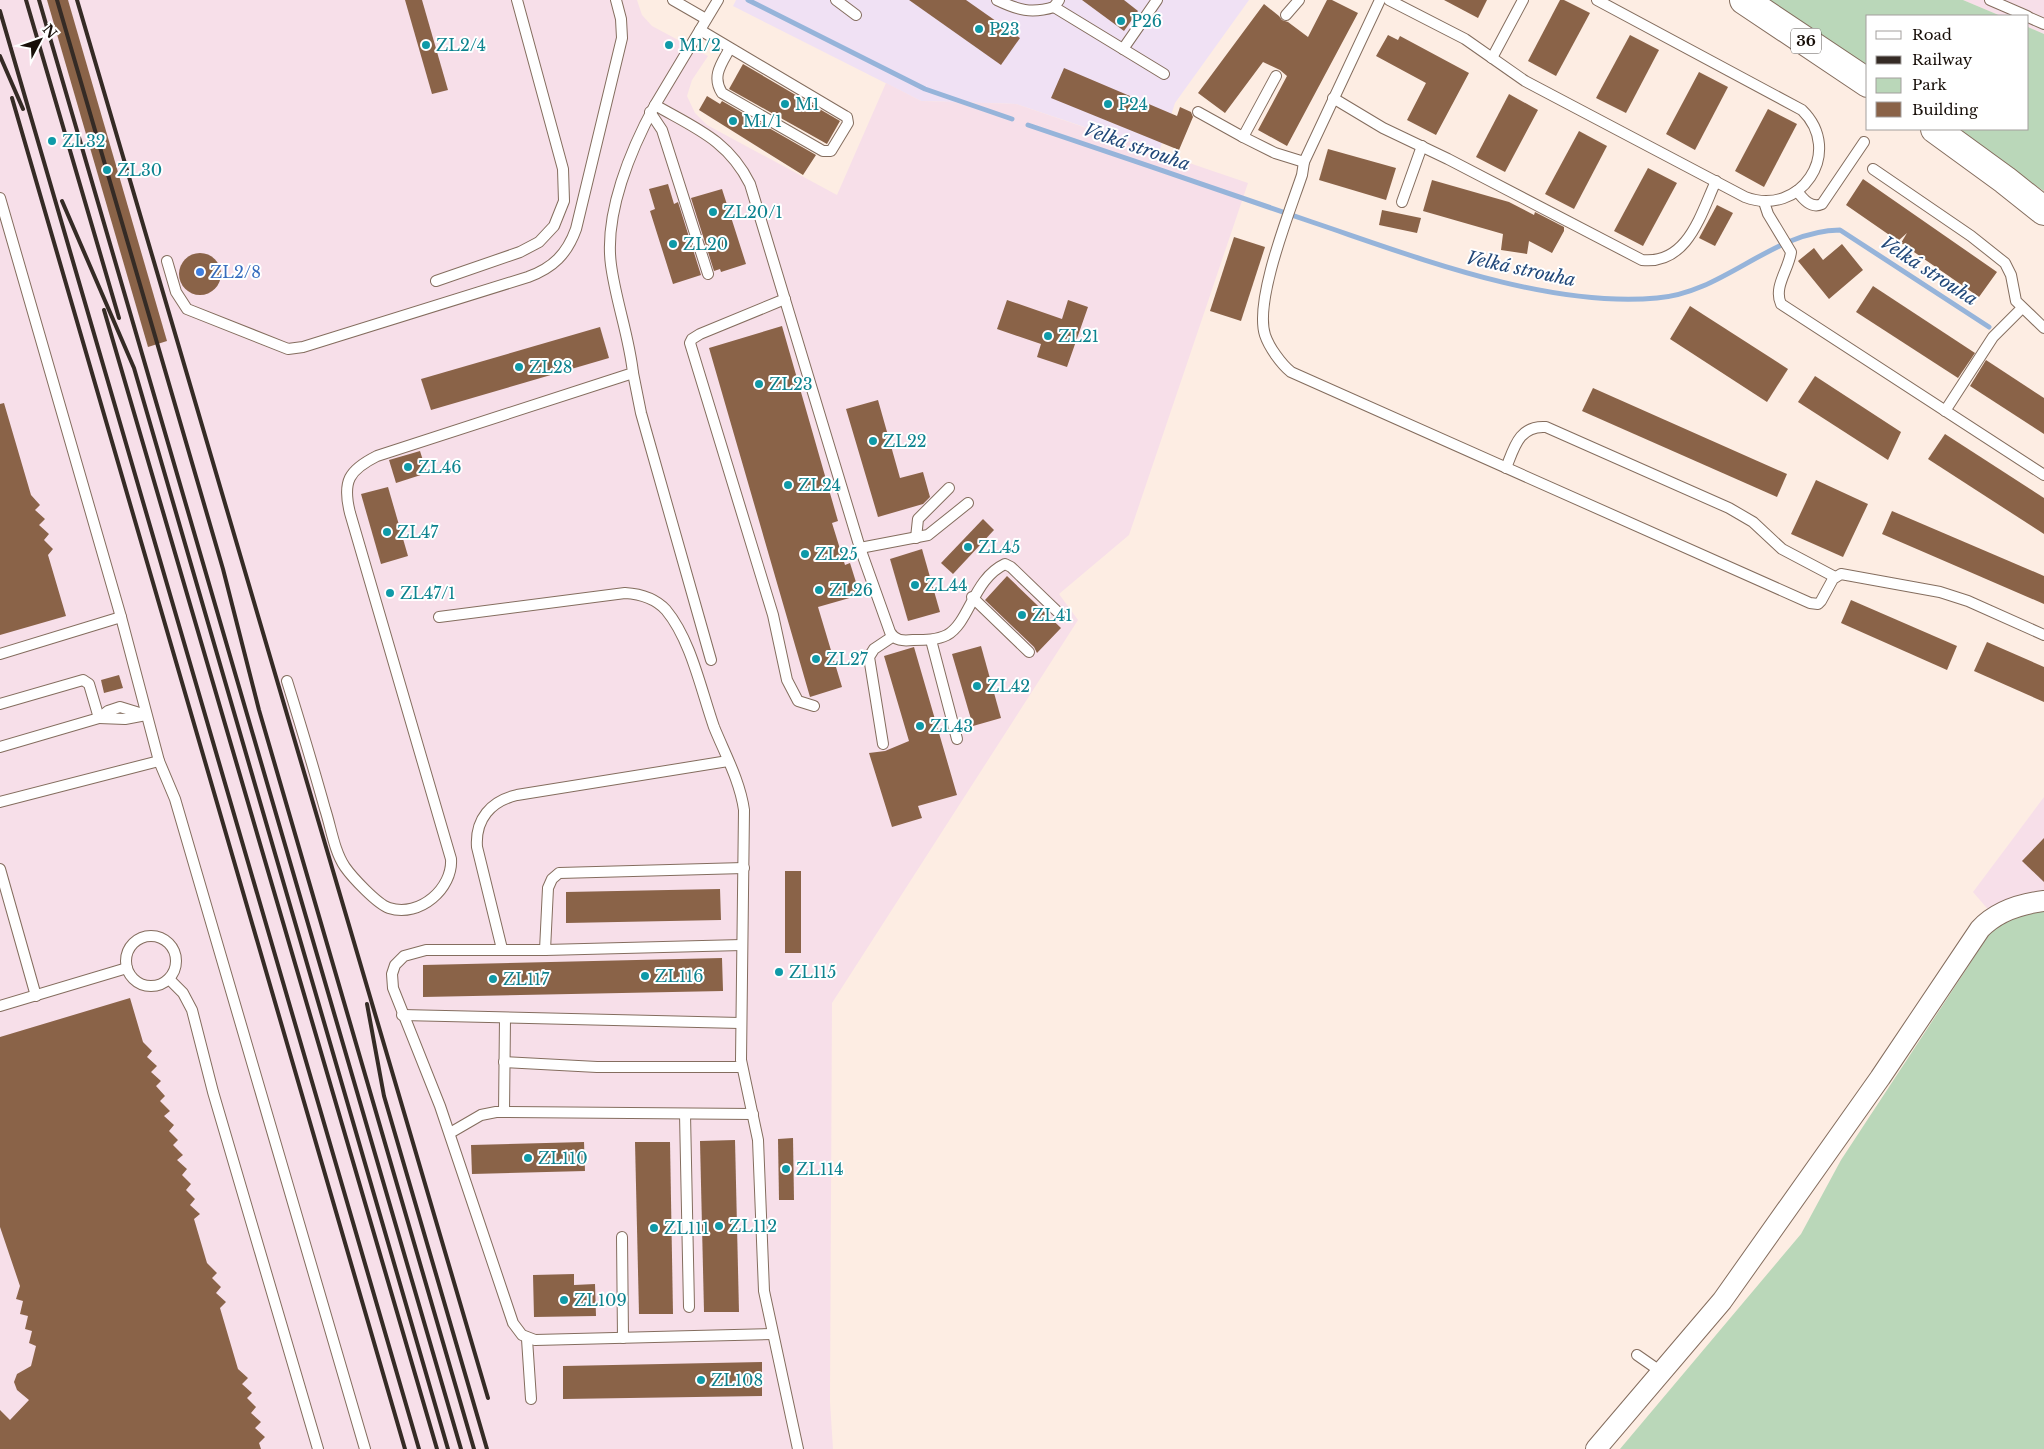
<svg xmlns="http://www.w3.org/2000/svg" width="2044" height="1449" viewBox="0 0 2044 1449" font-family="'Libre Baskerville',serif">
<style>
.commercial{fill:#f0e1f4}
.industrial{fill:#f7dfe9}
.green{fill:#bad7b9}
.lines{fill:none;stroke-linecap:round;stroke-linejoin:round}
.stream{stroke:#96b4da;stroke-width:5}
.building{fill:#8a6348}
.service-casing{stroke:#846d5e;stroke-width:12}
.minor-casing{stroke:#846d5e;stroke-width:22}
.primary-casing{stroke:#846d5e;stroke-width:30}
.service{stroke:#fff;stroke-width:10}
.minor{stroke:#fff;stroke-width:20}
.primary{stroke:#fff;stroke-width:28}
.rail{stroke:#352b25;stroke-width:4}
.culture-dot{fill:#0f9aa8;stroke:#fff;stroke-width:2}
.shop-dot{fill:#3f7fe0;stroke:#fff;stroke-width:2}
.labels{text-anchor:middle;stroke-width:4;stroke-linejoin:round;paint-order:stroke}
.shield{fill:#fff;stroke:#5d5753;stroke-width:1}
.shield-label{font-size:15px;font-weight:bold;fill:#180f09}
.culture-label{font-size:16px;fill:#0d838f;stroke:#fff;text-anchor:start}
.shop-label{font-size:16px;fill:#366cbe;stroke:#fff;text-anchor:start}
.water-label{font-size:18px;font-style:italic;fill:#214879;stroke:#fff}
</style>
<rect width="100%" height="100%" fill="#fdede3"/>
<path class="commercial" d="M736 0H1249L1175 103 1159 152 1016 104 921 101 733 6Z"/>
<g class="industrial">
<path d="M0 0H637L642 15 652 26 708 56 692 80 687 96 695 113 707 125 837 195 886 83 921 101 1016 104 1248 183 1129 535 1059 594 1078 620 832 1003 830 1402 833 1449H0Z"/>
<path d="M1963 0H2044V34L2028 27V16H2001Z"/>
<path d="M2044 797V911L1998 921 1973 892Z"/>
</g>
<g class="green">
<path d="M1763 0H1963L2001 16H1868V71Z"/>
<path d="M2028 27 2044 34V191L1952 129H2028Z"/>
<path d="M2044 911V1449H1620L1801 1234 1841 1160 1998 921Z"/>
</g>
<g class="lines">
<g class="stream">
<path d="M748 0 925 89 1012 119"/>
<path d="M1028 125C1123 157 1217 189 1312 222 1416 257 1546 308 1657 298 1724 293 1772 231 1840 230L1989 327"/>
</g>
</g>
<g class="building">
<path d="M47 0H68L167 341 148 347Z"/>
<path d="M405 0H422L448 90 432 94Z"/>
<path d="M909 0H966L1020 38 1001 65Z"/>
<path d="M1082 0H1124L1138 11 1124 31Z"/>
<path d="M1327 0H1332L1358 13 1287 146 1258 130 1287 76 1280 70 1263 62 1225 113 1198 93 1264 4 1279 16 1282 20 1288 22 1308 37Z"/>
<path d="M1444 0H1487L1478 18Z"/>
<path d="M1560 0H1564L1590 13 1556 76 1528 61Z"/>
<path d="M1388 35 1398 40 1400 36 1469 73 1436 135 1407 120 1426 83 1376 56Z"/>
<path d="M1630 35 1659 50 1626 113 1596 98Z"/>
<path d="M743 64 840 121 827 144 729 89Z"/>
<path d="M1064 68 1177 116 1180 107 1191 112 1193 117 1179 150 1051 98Z"/>
<path d="M1699 72 1728 87 1695 150 1666 134Z"/>
<path d="M1509 94 1538 110 1505 172 1476 157Z"/>
<path d="M707 96 720 104 722 101 816 155 803 175 699 110Z"/>
<path d="M1768 109 1797 124 1764 187 1735 171Z"/>
<path d="M1579 131 1607 146 1574 209 1545 194Z"/>
<path d="M1328 149 1396 168 1386 200 1319 180Z"/>
<path d="M1648 168 1677 183 1643 246 1614 231Z"/>
<path d="M1863 179 1997 272 1979 297 1901 243 1907 233 1898 241 1846 205Z"/>
<path d="M1432 180 1509 202 1534 215 1535 212 1564 227V231L1552 253 1529 241 1527 254 1501 250 1503 234 1423 211Z"/>
<path d="M668 184 674 204 678 202 701 275 673 284 650 211 655 209 649 189Z"/>
<path d="M722 189 746 264 721 272 720 269 714 271 691 198Z"/>
<path d="M1717 205 1733 213 1715 246 1699 238Z"/>
<path d="M1382 210 1421 218 1417 233 1379 225Z"/>
<path d="M1234 237 1265 247 1241 321 1210 311Z"/>
<path d="M1842 244 1863 270 1829 299 1798 261 1814 248 1823 260Z"/>
<circle cx="200" cy="274" r="21"/>
<path d="M1873 286 1975 353 1958 378 1856 312Z"/>
<path d="M1007 300 1062 319 1068 300 1088 307 1067 367 1037 357 1041 344 997 329Z"/>
<path d="M1690 306 1788 369 1767 402 1670 339Z"/>
<path d="M782 326 838 521 832 523 845 565 850 563 860 595 818 607 842 687 810 697 709 348Z"/>
<path d="M600 327 609 358 431 410 421 379Z"/>
<path d="M1986 360 2044 398V434L1970 386Z"/>
<path d="M1815 376 1901 432 1888 460 1798 402Z"/>
<path d="M1593 388 1787 474 1777 497 1582 411Z"/>
<path d="M878 400 900 478 923 472 930 497 923 504 878 517 846 409Z"/>
<path d="M4 403 31 495 40 505 35 510 45 519 39 525 49 534 44 540 53 549 48 555 66 616 0 635V404Z"/>
<path d="M1945 434 2044 498V534L1928 459Z"/>
<path d="M420 451 427 473 396 483 389 460Z"/>
<path d="M1816 480 1868 504 1843 557 1791 534Z"/>
<path d="M388 487 408 556 381 564 361 494Z"/>
<path d="M1892 511 2044 576V604L1882 534Z"/>
<path d="M983 519 994 530 953 574 941 563Z"/>
<path d="M922 549 940 612 908 621 890 559Z"/>
<path d="M1007 576 1061 628 1037 653 1034 647 985 600Z"/>
<path d="M1851 600 1957 646 1947 670 1841 623Z"/>
<path d="M1987 642 2044 667V702L1974 671Z"/>
<path d="M981 646 1001 718 973 726 952 654Z"/>
<path d="M914 647 957 795 918 806 922 818 892 827 869 753 885 751 909 741 884 656Z"/>
<path d="M119 675 123 688 104 693 101 680Z"/>
<path d="M2044 838V882L2022 861Z"/>
<rect x="785" y="871" width="16" height="82"/>
<path d="M720 889 721 920 566 923V892Z"/>
<path d="M722 958 723 991 423 997V965Z"/>
<path d="M130 998 143 1042 152 1051 147 1057 157 1066 151 1072 161 1081 156 1086 165 1096 160 1101 170 1111 164 1116 174 1125 169 1131 178 1140 173 1145 183 1155 177 1160 187 1169 182 1175 191 1184 186 1190 195 1199 190 1205 200 1214 194 1219 207 1263 217 1273 212 1278 221 1287 216 1293 226 1302 220 1308 238 1369 248 1378 242 1384 252 1393 247 1398 256 1407 251 1413 261 1422 255 1428 265 1437 259 1443 261 1449H0V1410L10 1420 29 1400 17 1390 14 1382 17 1374 31 1366 36 1346 29 1343 32 1331 25 1329 28 1316 20 1314 23 1301 16 1299 20 1286 0 1227V1037Z"/>
<path d="M793 1138 794 1200H779L778 1139Z"/>
<path d="M735 1140 739 1312H704L700 1141Z"/>
<path d="M584 1142 585 1171 472 1174 471 1145Z"/>
<path d="M635 1142H670L673 1314H639Z"/>
<path d="M574 1274V1285L595 1284 596 1316 534 1317 533 1275Z"/>
<path d="M762 1362V1396L563 1399V1366Z"/>
</g>
<g class="lines">
<g class="service-casing">
<g id="service">
<path d="M673 0 706 19"/>
<path d="M718 0 655 105C695 128 728 140 750 184L860 548 890 632C895 641 903 641 913 640 925 640 937 640 947 635 970 622 973 579 1005 564L1011 567 1063 617"/>
<path d="M836 0 856 15"/>
<path d="M997 0C1018 10 1031 14 1054 7"/>
<path d="M1059 0 1054 7 1164 74"/>
<path d="M1389 0 1465 39 1525 81 1745 197C1800 218 1845 152 1802 110L1597 0"/>
<path d="M1990 0 2027 16"/>
<path d="M1286 15 1299 0"/>
<path d="M2028 17 2044 24"/>
<path d="M700 30 845 116 847 117 848 123 831 151H823L722 93C711 76 722 63 730 48"/>
<path d="M1123 49 1157 0"/>
<path d="M1492 58 1523 0"/>
<path d="M1276 76 1243 137 1275 153 1304 162 1380 0"/>
<path d="M1333 98 1383 128 1448 159 1642 260C1688 265 1701 213 1716 181"/>
<path d="M650 112 662 130 708 274"/>
<path d="M1198 112 1243 137"/>
<path d="M1304 162 1302 175C1290 211 1254 300 1265 335 1269 347 1281 364 1291 372L1810 603 1818 604 1821 601 1833 579 1841 574 1940 592 1968 601 2044 635"/>
<path d="M1873 169 1971 236 2005 263 2011 275 2016 301 2044 328"/>
<path d="M1797 191C1803 199 1811 209 1822 204L1864 142"/>
<path d="M0 198 121 617 159 761 175 799 365 1449"/>
<path d="M1402 202 1422 146"/>
<path d="M1764 202 1768 214 1791 252C1789 269 1773 287 1781 304L2044 475"/>
<path d="M167 261 176 292 187 309 288 349 303 347 528 277C553 268 567 254 576 229L622 38 621 19 616 0"/>
<path d="M436 281 520 252 539 242 554 226 564 201 563 169 517 0"/>
<path d="M785 299 700 334 692 339 690 343 773 615 787 680 798 701 814 706"/>
<path d="M633 373 641 413 711 660"/>
<path d="M1945 411 1993 337 2022 308"/>
<path d="M1506 468C1514 448 1519 425 1546 427L1729 508 1753 522 1782 549 1835 577"/>
<path d="M916 538 918 519 949 488"/>
<path d="M860 548 928 535 968 503"/>
<path d="M972 597 1029 652"/>
<path d="M439 617 625 593C641 594 655 598 666 610 691 640 701 690 714 727 725 754 740 781 744 810L741 1060 758 1140 764 1291 798 1449"/>
<path d="M931 640 957 739"/>
<path d="M0 654 121 617"/>
<path d="M287 681C300 723 313 766 325 809 331 827 334 851 345 867 352 877 377 904 389 908 420 918 453 888 451 859L350 513C342 481 349 470 377 456L633 373C629 336 616 302 611 265 604 213 631 149 655 105"/>
<path d="M0 704 83 680 89 684 99 718 0 747"/>
<path d="M120 707 146 715 125 719 99 718 108 711Z"/>
<path d="M883 744 869 657 874 649 892 637"/>
<path d="M0 802 159 761"/>
<path d="M0 869 36 996"/>
<circle cx="151" cy="961" r="25"/>
<path d="M742 945 545 950H426L404 956 395 965 392 974 393 988 440 1106 513 1323 522 1335 535 1340 772 1334"/>
<path d="M502 949 477 847C475 819 491 801 517 795L728 761"/>
<path d="M545 950 548 888 552 879 559 873 744 868"/>
<path d="M169 979 183 993 192 1010 213 1092 318 1449"/>
<path d="M0 1006 127 968"/>
<path d="M402 1015 740 1023"/>
<path d="M504 1062 597 1067H742"/>
<path d="M504 1112 505 1018"/>
<path d="M685 1114 689 1307"/>
<path d="M450 1133 481 1115 496 1112 753 1114"/>
<path d="M622 1237 623 1338"/>
<path d="M527 1339 531 1399"/>
<path d="M1637 1355 1660 1371"/>
</g>
</g>
<g class="minor-casing">
<path id="minor" d="M1596 1449 1722 1301 1880 1078 1980 929C1997 911 2019 904 2044 901"/>
</g>
<g class="primary-casing">
<g id="primary">
<path d="M1744 0 1868 83"/>
<path d="M1935 129 2005 180 2044 211"/>
</g>
</g>
<use href="#service" class="service"/>
<use href="#minor" class="minor"/>
<use href="#primary" class="primary"/>
<g class="rail">
<path d="M26 0 119 318"/>
<path d="M39 0 461 1449"/>
<path d="M57 0 223 569 259 710 474 1449"/>
<path d="M77 0 488 1398"/>
<path d="M0 11 419 1449"/>
<path d="M0 56 23 109"/>
<path d="M12 98 405 1449"/>
<path d="M62 201 134 368 448 1449"/>
<path d="M104 310 437 1449"/>
<path d="M367 1004 384 1096 487 1449"/>
</g>
</g>
<g class="culture-dot">
<circle cx="1121" cy="21" r="5"/>
<circle cx="979" cy="29" r="5"/>
<circle cx="426" cy="45" r="5"/>
<circle cx="669" cy="45" r="5"/>
<circle cx="785" cy="104" r="5"/>
<circle cx="1108" cy="104" r="5"/>
<circle cx="733" cy="121" r="5"/>
<circle cx="52" cy="141" r="5"/>
<circle cx="107" cy="170" r="5"/>
<circle cx="713" cy="212" r="5"/>
<circle cx="673" cy="244" r="5"/>
<circle cx="1048" cy="336" r="5"/>
<circle cx="519" cy="367" r="5"/>
<circle cx="759" cy="384" r="5"/>
<circle cx="873" cy="441" r="5"/>
<circle cx="408" cy="467" r="5"/>
<circle cx="788" cy="485" r="5"/>
<circle cx="387" cy="532" r="5"/>
<circle cx="968" cy="547" r="5"/>
<circle cx="805" cy="554" r="5"/>
<circle cx="915" cy="585" r="5"/>
<circle cx="819" cy="590" r="5"/>
<circle cx="390" cy="593" r="5"/>
<circle cx="1022" cy="615" r="5"/>
<circle cx="816" cy="659" r="5"/>
<circle cx="977" cy="686" r="5"/>
<circle cx="920" cy="726" r="5"/>
<circle cx="779" cy="972" r="5"/>
<circle cx="645" cy="976" r="5"/>
<circle cx="493" cy="979" r="5"/>
<circle cx="528" cy="1158" r="5"/>
<circle cx="786" cy="1169" r="5"/>
<circle cx="719" cy="1226" r="5"/>
<circle cx="654" cy="1228" r="5"/>
<circle cx="564" cy="1300" r="5"/>
<circle cx="701" cy="1380" r="5"/>
</g>
<circle class="shop-dot" cx="200" cy="272" r="5"/>
<g class="labels">
<rect class="shield" x="1791" y="28.5" width="30" height="25" rx="4"/>
<g class="shield-label">
<text x="1806" y="46">36</text>
</g>
<g class="culture-label">
<text x="1131" y="27">P26</text>
<text x="989" y="35">P23</text>
<text x="436" y="51">ZL2/4</text>
<text x="679" y="51">M1/2</text>
<text x="795" y="110">M1</text>
<text x="1118" y="110">P24</text>
<text x="743" y="127">M1/1</text>
<text x="62" y="147">ZL32</text>
<text x="117" y="176">ZL30</text>
<text x="723" y="218">ZL20/1</text>
<text x="683" y="250">ZL20</text>
<text x="1058" y="342">ZL21</text>
<text x="529" y="373">ZL28</text>
<text x="769" y="390">ZL23</text>
<text x="883" y="447">ZL22</text>
<text x="418" y="473">ZL46</text>
<text x="798" y="491">ZL24</text>
<text x="397" y="538">ZL47</text>
<text x="978" y="553">ZL45</text>
<text x="815" y="560">ZL25</text>
<text x="925" y="591">ZL44</text>
<text x="829" y="596">ZL26</text>
<text x="400" y="599">ZL47/1</text>
<text x="1032" y="621">ZL41</text>
<text x="826" y="665">ZL27</text>
<text x="987" y="692">ZL42</text>
<text x="930" y="732">ZL43</text>
<text x="789" y="978">ZL115</text>
<text x="655" y="982">ZL116</text>
<text x="503" y="985">ZL117</text>
<text x="538" y="1164">ZL110</text>
<text x="796" y="1175">ZL114</text>
<text x="729" y="1232">ZL112</text>
<text x="664" y="1234">ZL111</text>
<text x="574" y="1306">ZL109</text>
<text x="711" y="1386">ZL108</text>
</g>
<g class="shop-label">
<text x="210" y="278">ZL2/8</text>
</g>
<g class="water-label">
<text transform="translate(1137 147) rotate(19)" y="6">Velká strouha</text>
<text transform="translate(1521 269) rotate(12)" y="6">Velká strouha</text>
<text transform="translate(1929 271) rotate(33)" y="6">Velká strouha</text>
</g>
</g>
<rect x="1866" y="15" width="162" height="115" fill="#ffffff" stroke="#a39f9d"/>
<rect x="1876" y="31" width="25" height="8" fill="#ffffff" stroke="#a39f9d"/>
<text x="1912" y="40" font-size="15" fill="#180f09">Road</text>
<rect x="1876" y="56" width="25" height="8" fill="#352b25" stroke="#a39f9d"/>
<text x="1912" y="65" font-size="15" fill="#180f09">Railway</text>
<rect x="1876" y="78" width="25" height="15" fill="#bad7b9" stroke="#a39f9d"/>
<text x="1912" y="90" font-size="15" fill="#180f09">Park</text>
<rect x="1876" y="102" width="25" height="15" fill="#8a6348" stroke="#a39f9d"/>
<text x="1912" y="115" font-size="15" fill="#180f09">Building</text>
<g transform="translate(40 40) rotate(49)" stroke="#ffffff" stroke-width="4" paint-order="stroke">
<path d="M0-4L9 19L0 12L-9 19Z" fill="#180f09"/>
<text y="-8" font-size="14" font-weight="bold" text-anchor="middle" fill="#180f09">N</text>
</g>
</svg>
